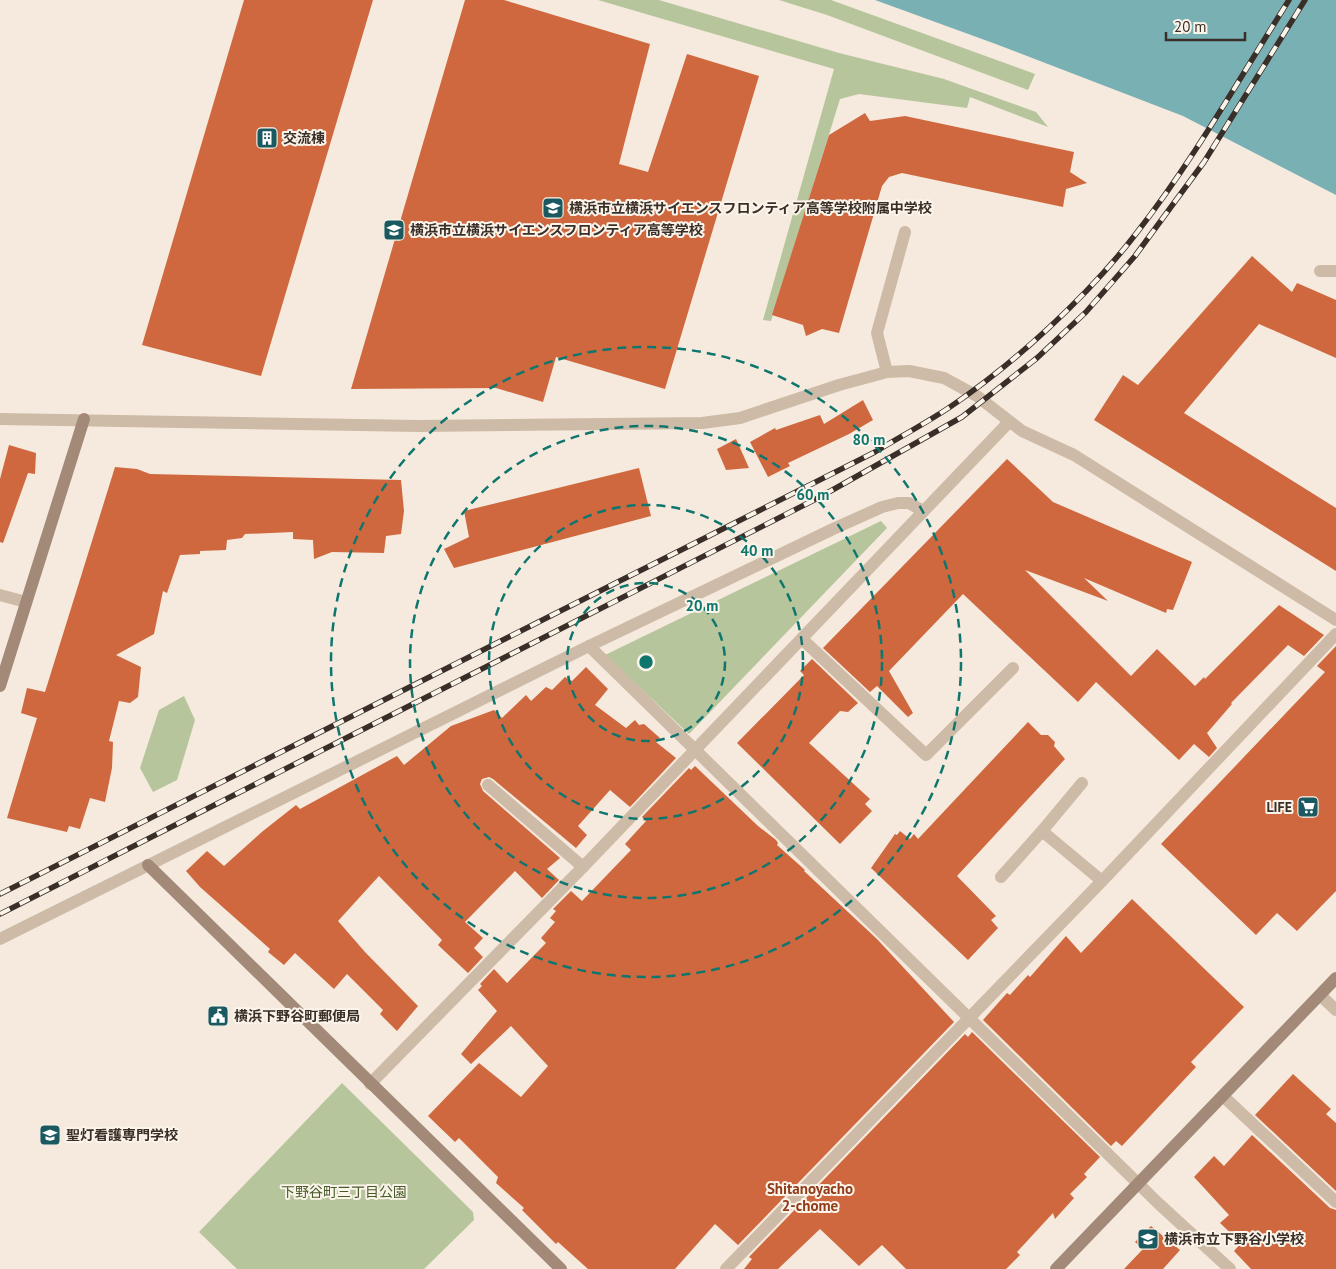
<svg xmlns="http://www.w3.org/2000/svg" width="1336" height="1269" viewBox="0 0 1336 1269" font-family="'PT Sans','Noto Sans JP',sans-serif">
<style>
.green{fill:#b6c59b}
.water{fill:#79b0b4}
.building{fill:#d0683f}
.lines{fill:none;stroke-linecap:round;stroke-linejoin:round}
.lane{stroke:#cebba7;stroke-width:12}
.street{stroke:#cebba7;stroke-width:12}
.secondary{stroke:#a28978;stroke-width:12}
.rail-casing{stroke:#3a2f28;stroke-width:5.5}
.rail{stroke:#fbf4ea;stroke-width:4;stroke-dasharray:11;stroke-linecap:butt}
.ring{fill:none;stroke:#0f766e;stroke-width:2.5;stroke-dasharray:9 6}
.labels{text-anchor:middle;stroke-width:4;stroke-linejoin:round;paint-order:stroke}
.poi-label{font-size:14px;font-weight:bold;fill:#3a2f28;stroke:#fbf4ea;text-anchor:start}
.park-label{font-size:14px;fill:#475b2a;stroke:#fbf4ea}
.neighbourhood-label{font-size:15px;font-weight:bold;fill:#913b1a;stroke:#fbf4ea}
.centre{fill:#0f766e;stroke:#fbf4ea;stroke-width:2.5}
.ring-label{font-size:15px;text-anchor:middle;font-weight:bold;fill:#0f766e;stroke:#fbf4ea;stroke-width:4;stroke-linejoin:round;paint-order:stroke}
</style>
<rect width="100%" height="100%" fill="#f5eadd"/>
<g class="green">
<path d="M598 0H659L839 53 944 79 1036 112 1048 127 970 97 967 108 859 94 840 99 771 321 763 320 834 69Z"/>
<path d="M779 0H831L1035 74 1028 90 827 15Z"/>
<path d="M881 521 887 528 689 734 605 655Z"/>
<path d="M184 696 195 720 177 780 153 792 140 768 159 710Z"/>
<path d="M342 1083 473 1212 474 1220 424 1269H237L199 1232Z"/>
</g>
<path class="water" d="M875 0H1336V195L1183 116 993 43Z"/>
<g class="building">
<path d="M244 0H373L261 376 142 345Z"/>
<path d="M465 0H504L650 44 619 164 648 172 687 54 759 76 665 389 556 357 543 402 496 388 351 389Z"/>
<path d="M865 113 870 121 905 116 1074 152 1070 172 1087 183 1066 189 1063 207 902 173 889 177 882 186 839 333 822 329 806 336 803 325 772 315 829 135Z"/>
<path d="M1252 256 1292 292 1297 283 1336 300V358L1259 324 1184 413 1336 508V571L1094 420 1123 375 1138 385Z"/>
<path d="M863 400 873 420 849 434 788 463 790 466 768 477 750 442 775 428 776 430 820 415 824 424Z"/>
<path d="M736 439 749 468 726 470 717 449Z"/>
<path d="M9 445 36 453 35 474 28 473 3 543 0 542V479Z"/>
<path d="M1007 459 1053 502 1192 562 1173 610 1167 609 1166 613 1084 578 1108 601 1025 570 1131 676 1157 649 1195 686 1204 677 1205 679 1279 605 1324 635 1304 656 1288 645 1231 703 1232 704 1207 733 1217 748 1209 757 1194 744 1179 760 1096 682 1078 702 963 594 889 671 913 713 908 717 877 686 870 692 823 648Z"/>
<path d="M115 467 137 469 150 474 401 480 404 511 401 534 386 536 384 553 332 552 314 559 313 540 293 539V532L245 534 242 538 227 540 226 550 200 551V554L180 555 167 593 163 591 154 634 116 655 141 667 138 697 130 703 119 701 109 741 113 742 112 768 105 802 90 798 80 829 69 826 67 832 7 818 37 718 21 713 27 688 45 692Z"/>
<path d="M639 468 651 516 454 568 444 549 469 537 464 511Z"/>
<path d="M1336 646V891L1297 931 1277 913 1256 935 1161 844 1325 672 1317 666Z"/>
<path d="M812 659 858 703 848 712 840 711 809 743 870 799 865 804 872 811 840 844 737 743 804 675 800 671Z"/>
<path d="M586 667 608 689 595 705 626 728 635 720 639 725 644 724 660 738 656 742 676 758 630 807 610 790 578 826 587 835 576 848 493 779 489 777 482 779 480 784 483 791 560 858 547 869 559 880 542 898 515 871 465 922 483 938 474 948 483 957 468 973 438 945 442 940 379 876 338 921 365 952 418 1006 397 1031 380 1014 383 1010 347 974 334 989 295 953 284 965 268 952 270 949 200 887 186 871 207 851 224 866 263 831 296 805 300 809 397 756 404 765 451 726 494 710 502 718 526 695 531 701 546 687 552 690 565 677 572 681Z"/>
<path d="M1028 722 1041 735H1048L1055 742 1054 746 1065 759 957 876 996 916 991 920 998 928 968 960 871 868 895 834 897 835 900 831 910 839 914 834 918 839Z"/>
<path d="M695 766 758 826 776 840 778 843 777 845 805 870 804 871 877 939 954 1022 738 1245 715 1224 675 1269H588L558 1242 556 1244 522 1210 524 1208 496 1183 498 1177 459 1138 455 1142 428 1116 479 1063 521 1097 548 1066 511 1026 471 1064 461 1054 497 1011 478 990 482 986 480 984 494 969 507 983 546 943 541 938 555 922 550 918 556 911 553 909 571 891 582 901 631 850 625 844 646 821 642 817 689 768 691 770Z"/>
<path d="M1132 899 1244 1007 1191 1062 1196 1067 1122 1146 1116 1141 1111 1146 983 1020 1007 993 1010 995 1028 975 1030 977 1066 936 1081 953Z"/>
<path d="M972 1032 1100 1157 1084 1174 1087 1177 1070 1194 1074 1198 1055 1219 1053 1213 1017 1252 1020 1255 1006 1269H906L882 1245 859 1266 820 1229 778 1269H744L752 1259 749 1257 965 1034 968 1037Z"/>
<path d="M1293 1074 1331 1109 1326 1114 1336 1123V1191L1255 1115Z"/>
<path d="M1252 1135 1330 1208 1336 1210V1269H1251L1234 1251 1241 1243 1220 1223 1229 1215 1194 1177 1214 1156 1224 1166Z"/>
<path d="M1151 1226 1180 1250 1163 1269H1124L1143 1249 1135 1242Z"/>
</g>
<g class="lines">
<g class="lane">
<path d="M1320 271H1336"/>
<path d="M887 372 877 333 905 232"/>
<path d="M802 639 926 755 1013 668"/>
<path d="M1042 831 1082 783"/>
<path d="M1001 877 1042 831 1102 881"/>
<path d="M1320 995 1336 1010"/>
<path d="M1223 1096 1336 1202"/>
</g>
<g class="street">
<path d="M0 419 418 426 702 423 740 418 839 385 887 372 909 371 944 378 977 396 1022 431 1074 455 1336 620"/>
<path d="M0 595 26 602"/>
<path d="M589 646 1158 1203 1230 1269"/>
<path d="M488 785 583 867"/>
<path d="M0 939 589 646 833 529 882 507 898 503H909L923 511"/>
<path d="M370 1084 583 867 1009 422"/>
<path d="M726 1269 1102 881 1336 634"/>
</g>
<g class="secondary">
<path d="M0 686 84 419"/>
<path d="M148 865 561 1269"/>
<path d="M1056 1269 1336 978"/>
</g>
<g class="rail-casing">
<g id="rail">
<path d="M0 894 875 452C900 437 926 423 950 407 1015 363 1087 297 1135 235 1193 161 1239 79 1289 0"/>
<path d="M0 914 820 497 962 417 1037 358 1086 312 1135 256 1204 162 1305 0"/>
</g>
</g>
<use href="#rail" class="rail"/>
</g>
<g class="ring">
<circle cx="646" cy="662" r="79"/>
<circle cx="646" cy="662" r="157"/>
<circle cx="646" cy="662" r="236"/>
<circle cx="646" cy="662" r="315"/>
</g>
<defs>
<g id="building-square" transform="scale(1.125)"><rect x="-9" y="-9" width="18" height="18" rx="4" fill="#1a5960" stroke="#fbf4ea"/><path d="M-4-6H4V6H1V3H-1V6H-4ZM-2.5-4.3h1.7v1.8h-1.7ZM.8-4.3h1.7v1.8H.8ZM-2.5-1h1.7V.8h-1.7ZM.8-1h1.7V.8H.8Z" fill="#fff"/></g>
<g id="school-square" transform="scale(1.125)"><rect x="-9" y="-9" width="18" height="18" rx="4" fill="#1a5960" stroke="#fbf4ea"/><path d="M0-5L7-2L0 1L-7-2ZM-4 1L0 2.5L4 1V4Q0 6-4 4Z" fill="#fff"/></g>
<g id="supermarket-square" transform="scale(1.125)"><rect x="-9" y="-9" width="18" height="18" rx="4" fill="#1a5960" stroke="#fbf4ea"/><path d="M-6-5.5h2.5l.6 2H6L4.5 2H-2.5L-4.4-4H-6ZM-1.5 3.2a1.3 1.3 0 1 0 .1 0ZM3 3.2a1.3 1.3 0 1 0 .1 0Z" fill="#fff"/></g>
<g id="civic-square" transform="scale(1.125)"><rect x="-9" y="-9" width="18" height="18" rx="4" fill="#1a5960" stroke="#fbf4ea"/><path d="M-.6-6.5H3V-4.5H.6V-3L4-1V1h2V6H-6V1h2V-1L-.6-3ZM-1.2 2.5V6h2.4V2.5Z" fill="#fff"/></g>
<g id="university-square" transform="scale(1.125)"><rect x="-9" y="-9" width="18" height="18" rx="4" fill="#1a5960" stroke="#fbf4ea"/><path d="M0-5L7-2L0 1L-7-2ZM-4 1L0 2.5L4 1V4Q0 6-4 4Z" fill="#fff"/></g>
</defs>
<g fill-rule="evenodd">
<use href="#building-square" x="267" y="138"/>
<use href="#school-square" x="553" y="208"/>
<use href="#school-square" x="394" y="230"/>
<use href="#supermarket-square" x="1308" y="807"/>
<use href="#civic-square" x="218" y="1016"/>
<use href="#university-square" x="50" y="1135"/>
<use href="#school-square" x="1148" y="1239"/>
</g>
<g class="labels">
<g class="poi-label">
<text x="283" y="143">交流棟</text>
<text x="569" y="213">横浜市立横浜サイエンスフロンティア高等学校附属中学校</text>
<text x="410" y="235">横浜市立横浜サイエンスフロンティア高等学校</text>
<text x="1292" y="812" text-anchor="end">LIFE</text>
<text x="234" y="1021">横浜下野谷町郵便局</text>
<text x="66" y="1140">聖灯看護専門学校</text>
<text x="1164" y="1244">横浜市立下野谷小学校</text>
</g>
<g class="park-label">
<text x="344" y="1197">下野谷町三丁目公園</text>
</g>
<g class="neighbourhood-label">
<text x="810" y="1194">Shitanoyacho<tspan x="810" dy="17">2-chome</tspan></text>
</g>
</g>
<circle cx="646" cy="662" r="8" class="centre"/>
<g class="ring-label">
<text x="869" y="445">80 m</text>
<text x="813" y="500">60 m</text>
<text x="757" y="556">40 m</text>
<text x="702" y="611">20 m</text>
</g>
<path d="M1166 32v8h79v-8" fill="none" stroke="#3a2f28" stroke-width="2.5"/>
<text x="1174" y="32" font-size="15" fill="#3a2f28" stroke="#fbf4ea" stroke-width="4" paint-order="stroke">20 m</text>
</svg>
